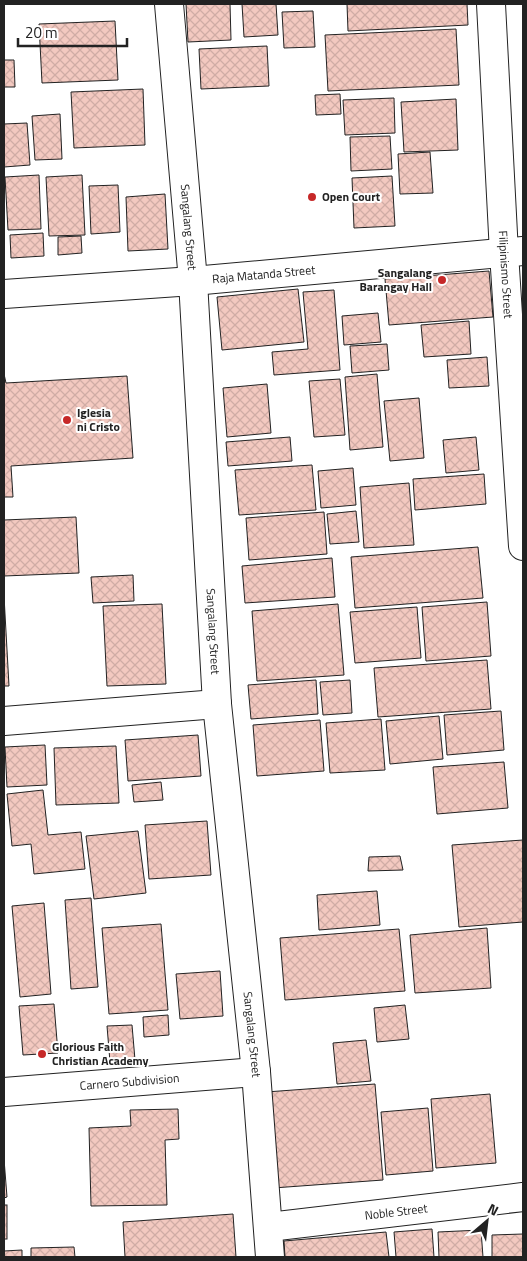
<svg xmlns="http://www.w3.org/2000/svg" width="527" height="1261" viewBox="0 0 527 1261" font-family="'Titillium Web',sans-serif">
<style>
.building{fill:url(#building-cross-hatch);stroke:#222}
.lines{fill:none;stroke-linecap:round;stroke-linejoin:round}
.street-casing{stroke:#222;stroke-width:30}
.secondary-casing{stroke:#222;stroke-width:30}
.street{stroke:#fff;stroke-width:28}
.secondary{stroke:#fff;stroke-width:28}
.poi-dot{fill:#c62828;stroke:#fff;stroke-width:2}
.labels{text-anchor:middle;stroke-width:4;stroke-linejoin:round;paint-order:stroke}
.poi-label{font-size:12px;font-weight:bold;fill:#222;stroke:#fff;text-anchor:start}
.street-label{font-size:12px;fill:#222;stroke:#fff}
</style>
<defs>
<pattern id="building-cross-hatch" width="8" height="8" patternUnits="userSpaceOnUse" patternTransform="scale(1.25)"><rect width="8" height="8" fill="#f3c9c0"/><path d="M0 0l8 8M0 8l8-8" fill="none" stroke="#d0aca5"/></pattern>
</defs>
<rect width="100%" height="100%" fill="#fff"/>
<g class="building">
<path d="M186 4H230L231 40 188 42Z"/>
<path d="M242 4H276L278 35 244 37Z"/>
<path d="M347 4H467L468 25 348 31Z"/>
<path d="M313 11 315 47 284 48 282 12Z"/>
<path d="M115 21 118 80 42 83 39 24Z"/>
<path d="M456 29 459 85 328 91 325 35Z"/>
<path d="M267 46 269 86 201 89 199 49Z"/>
<path d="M4 60H14L15 87H4Z"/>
<path d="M143 89 145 145 74 148 71 92Z"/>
<path d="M340 94 341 114 316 115 315 95Z"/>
<path d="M394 98 395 133 345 135 343 100Z"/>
<path d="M456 99 458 150 404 152 401 102Z"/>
<path d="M60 114 62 159 35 160 32 116Z"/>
<path d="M27 123 30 165 4 167V124Z"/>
<path d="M390 136 392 169 351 171 350 137Z"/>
<path d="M430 152 433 193 400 194 398 154Z"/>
<path d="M39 175 41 229 8 230 5 177Z"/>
<path d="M82 175 85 235 49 236 46 177Z"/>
<path d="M392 176 395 226 354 228 352 178Z"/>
<path d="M118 185 120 232 91 234 89 186Z"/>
<path d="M165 194 168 249 128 251 126 197Z"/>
<path d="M43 233 44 256 11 258 10 235Z"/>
<path d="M81 236 82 253 58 255V237Z"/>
<path d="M489 271 493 317 389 325 385 279Z"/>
<path d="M298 289 304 342 222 350 217 297Z"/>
<path d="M334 290 340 370 274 375 272 352 308 349 303 292Z"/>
<path d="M378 313 381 342 344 345 342 316Z"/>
<path d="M469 321 471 354 424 357 421 325Z"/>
<path d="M387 344 389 370 352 373 350 346Z"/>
<path d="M487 357 489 386 449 388 447 360Z"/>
<path d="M4 374 6 383 127 376 133 458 11 466 13 497H4Z"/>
<path d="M377 374 383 447 350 450 345 377Z"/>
<path d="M340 379 345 435 314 437 309 381Z"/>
<path d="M267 384 271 433 227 437 223 388Z"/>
<path d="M419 398 424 458 390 461 384 401Z"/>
<path d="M290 437 292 461 228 466 226 442Z"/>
<path d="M476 437 479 470 446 473 443 440Z"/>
<path d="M312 465 316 510 239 515 235 470Z"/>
<path d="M353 468 356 505 321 508 318 471Z"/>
<path d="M484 474 486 504 415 510 413 479Z"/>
<path d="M409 483 414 545 364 548 360 487Z"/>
<path d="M356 511 359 542 330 544 327 514Z"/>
<path d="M324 512 327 554 249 560 246 518Z"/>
<path d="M76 517 79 573 4 576V520Z"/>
<path d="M478 547 483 598 355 608 351 557Z"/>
<path d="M332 558 335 597 245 603 242 566Z"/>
<path d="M133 575 134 601 93 603 91 577Z"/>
<path d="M4 596 9 686H4Z"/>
<path d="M487 602 491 656 426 661 422 607Z"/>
<path d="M162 604 166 684 107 686 103 606Z"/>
<path d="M338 604 344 675 257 681 252 611Z"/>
<path d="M417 607 421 658 355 663 350 612Z"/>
<path d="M487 660 491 709 378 717 374 668Z"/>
<path d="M316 680 318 714 251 719 248 685Z"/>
<path d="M350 680 352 713 323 715 320 682Z"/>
<path d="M501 711 504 750 447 755 444 715Z"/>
<path d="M439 716 443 759 390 764 386 721Z"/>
<path d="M381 719 385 770 330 773 326 723Z"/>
<path d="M320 720 324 771 257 776 253 725Z"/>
<path d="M198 735 201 776 128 781 125 740Z"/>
<path d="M45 745 47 785 7 787 5 747Z"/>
<path d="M116 746 119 803 56 805 54 748Z"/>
<path d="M504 762 508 808 437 814 433 767Z"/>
<path d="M161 782 163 800 134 802 132 785Z"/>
<path d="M43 790 48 835 81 832 85 869 34 874 31 844 12 846 7 794Z"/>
<path d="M207 821 211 875 149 879 145 825Z"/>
<path d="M138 831 146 893 94 899 86 836Z"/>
<path d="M523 840V922L459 927 452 845Z"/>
<path d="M400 856 403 870 368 871 369 857Z"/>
<path d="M377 891 380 925 319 930 317 895Z"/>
<path d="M91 898 98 987 71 989 65 900Z"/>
<path d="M44 903 51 994 20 997 12 906Z"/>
<path d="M161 924 168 1010 109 1014 102 928Z"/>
<path d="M487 928 491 988 415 993 410 935Z"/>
<path d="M399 929 405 991 285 1000 280 938Z"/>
<path d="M220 971 223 1016 180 1019 176 974Z"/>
<path d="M54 1004 58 1053 23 1055 19 1006Z"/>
<path d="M405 1005 409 1039 377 1042 374 1008Z"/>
<path d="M168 1015 169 1035 144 1037 143 1017Z"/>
<path d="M132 1025 135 1060 110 1062 107 1026Z"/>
<path d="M366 1040 371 1081 337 1084 333 1043Z"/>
<path d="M375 1084 383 1180 273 1188 266 1092Z"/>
<path d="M490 1094 496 1163 436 1168 431 1099Z"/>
<path d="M428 1108 433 1171 386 1175 381 1112Z"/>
<path d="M178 1109 179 1139 165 1140 167 1205 91 1206 89 1128 131 1126 130 1110Z"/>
<path d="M4 1159 7 1197 4 1198Z"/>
<rect x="4" y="1205" width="3" height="34"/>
<path d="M233 1214 236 1257H125L123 1222Z"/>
<path d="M432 1229 434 1257H396L394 1232Z"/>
<path d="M481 1230 483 1257H439L438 1232Z"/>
<path d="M386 1232 389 1257H285L284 1241Z"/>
<path d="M523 1234V1257H492V1235Z"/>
<path d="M74 1247 75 1257H31V1248Z"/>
<path d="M22 1250V1257H4V1251Z"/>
</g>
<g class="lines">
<g class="street-casing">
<g id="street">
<path id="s1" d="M491 4 504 253 523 546"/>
<path d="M4 294 193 281"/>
<path d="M4 721 217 704"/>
<path id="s2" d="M4 1092 256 1072"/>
<path id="s3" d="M269 1227 523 1197"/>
</g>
</g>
<g class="secondary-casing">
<g id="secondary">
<path id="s4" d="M169 4 193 281 217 704 256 1072 270 1257"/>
<path id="s5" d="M193 281 523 251"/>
</g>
</g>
<use href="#street" class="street"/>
<use href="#secondary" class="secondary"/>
</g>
<g class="poi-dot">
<circle cx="312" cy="197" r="5"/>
<circle cx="442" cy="280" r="5"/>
<circle cx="67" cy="420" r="5"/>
<circle cx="42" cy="1054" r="5"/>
</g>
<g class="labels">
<g class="poi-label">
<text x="322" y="201">Open Court</text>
<text x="432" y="277" text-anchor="end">Sangalang<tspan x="432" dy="14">Barangay Hall</tspan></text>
<text x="77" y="417">Iglesia<tspan x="77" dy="14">ni Cristo</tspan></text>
<text x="52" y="1051">Glorious Faith<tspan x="52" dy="14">Christian Academy</tspan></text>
</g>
<g class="street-label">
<text dy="4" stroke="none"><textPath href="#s4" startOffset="224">Sangalang Street</textPath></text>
<text dy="4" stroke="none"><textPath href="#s5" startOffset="71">Raja Matanda Street</textPath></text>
<text dy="4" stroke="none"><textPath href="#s1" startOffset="271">Filipinismo Street</textPath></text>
<text dy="4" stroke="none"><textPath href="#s4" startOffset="629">Sangalang Street</textPath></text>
<text dy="4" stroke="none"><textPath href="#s4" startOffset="1034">Sangalang Street</textPath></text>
<text dy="4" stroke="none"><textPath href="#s2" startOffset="126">Carnero Subdivision</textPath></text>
<text dy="4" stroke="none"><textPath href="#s3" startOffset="128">Noble Street</textPath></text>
</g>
</g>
<rect width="527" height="1261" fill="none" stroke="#222222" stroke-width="10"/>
<g transform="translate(487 1221) rotate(28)" stroke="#ffffff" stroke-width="4" paint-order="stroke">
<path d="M0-4L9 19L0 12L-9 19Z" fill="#222222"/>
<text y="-8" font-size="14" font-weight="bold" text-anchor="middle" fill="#222222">N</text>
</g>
<path d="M18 38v8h109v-8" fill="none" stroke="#222222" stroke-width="2.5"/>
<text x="25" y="38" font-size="15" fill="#222222" stroke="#ffffff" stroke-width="4" paint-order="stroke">20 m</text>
</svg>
